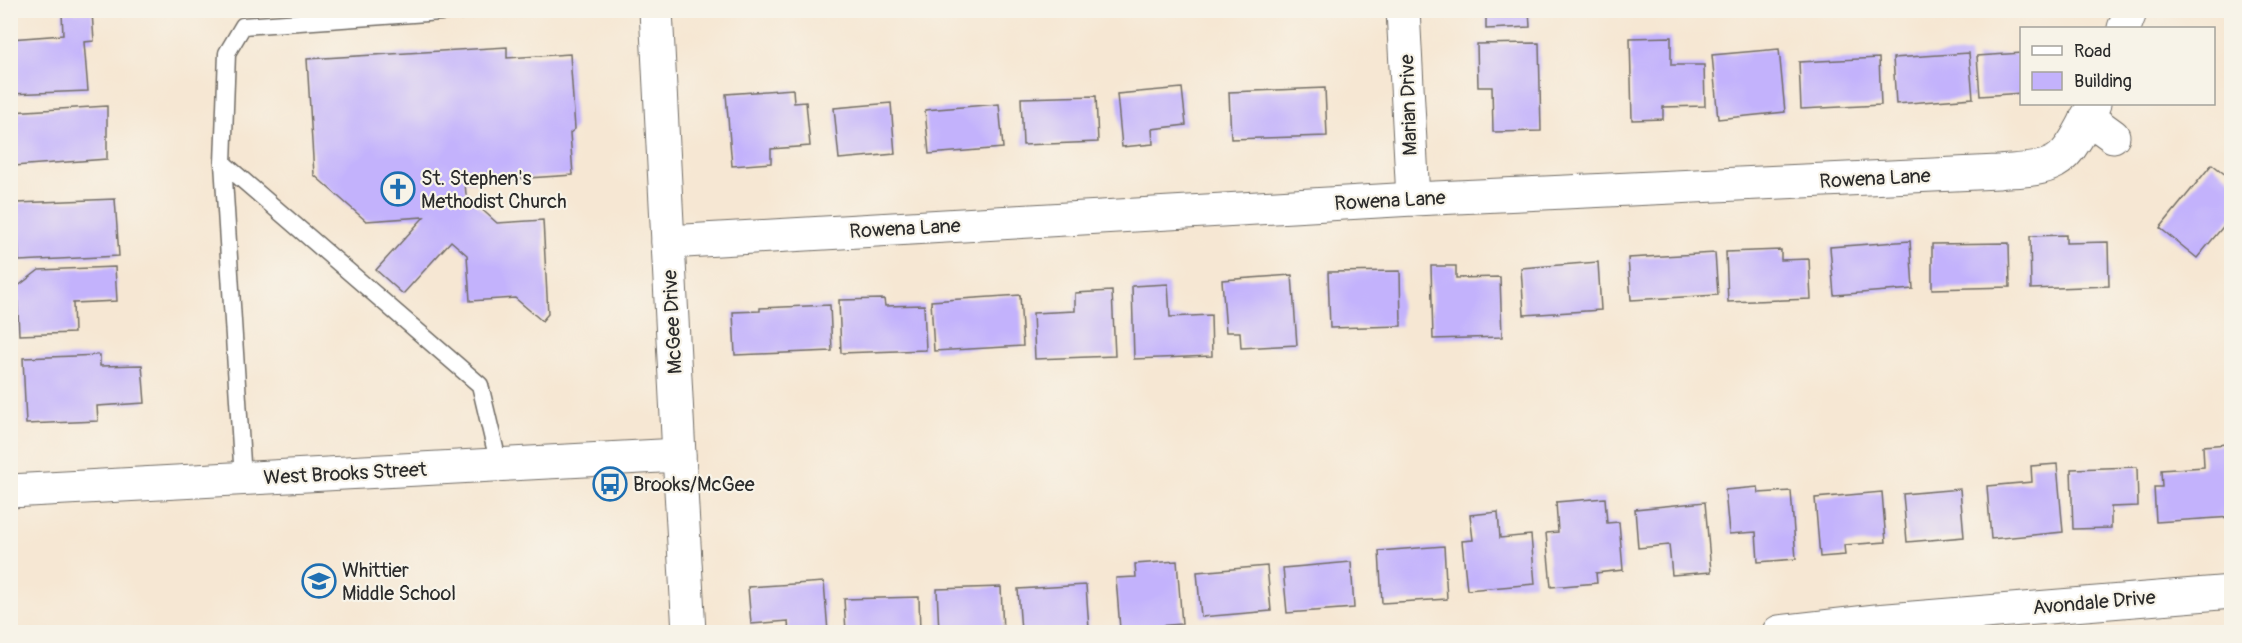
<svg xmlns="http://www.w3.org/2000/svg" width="2242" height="643" viewBox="0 0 2242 643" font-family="Pangolin,sans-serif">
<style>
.building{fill:#c3b2fc}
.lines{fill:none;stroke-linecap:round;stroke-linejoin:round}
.lane-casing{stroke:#726d66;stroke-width:19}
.street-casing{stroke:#726d66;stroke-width:35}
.secondary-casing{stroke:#726d66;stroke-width:35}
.lane{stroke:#fff;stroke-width:16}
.street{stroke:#fff;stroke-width:33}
.secondary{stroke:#fff;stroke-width:33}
.labels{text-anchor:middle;stroke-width:4.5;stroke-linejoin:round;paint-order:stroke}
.street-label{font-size:20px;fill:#2b2b2b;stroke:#f7f3e8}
.poi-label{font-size:20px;fill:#2b2b2b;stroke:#f7f3e8;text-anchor:start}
</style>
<rect width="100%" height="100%" fill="#f7f3e8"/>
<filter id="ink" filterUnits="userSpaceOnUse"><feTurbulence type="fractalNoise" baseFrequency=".0167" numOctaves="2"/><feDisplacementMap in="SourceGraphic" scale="12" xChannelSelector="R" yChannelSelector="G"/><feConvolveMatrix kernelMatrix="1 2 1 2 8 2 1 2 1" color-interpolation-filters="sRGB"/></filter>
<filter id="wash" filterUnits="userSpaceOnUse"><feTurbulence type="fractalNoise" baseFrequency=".008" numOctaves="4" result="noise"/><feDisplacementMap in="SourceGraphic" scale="24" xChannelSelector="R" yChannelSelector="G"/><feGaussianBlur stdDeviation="1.35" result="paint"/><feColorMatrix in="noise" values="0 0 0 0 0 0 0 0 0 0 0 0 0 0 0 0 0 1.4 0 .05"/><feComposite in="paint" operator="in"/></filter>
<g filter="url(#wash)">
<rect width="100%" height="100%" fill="#f6e7d3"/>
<g id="blocks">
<g class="building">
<path d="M1486 10H1529L1530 27 1486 29Z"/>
<path d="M92 12 94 41 84 42 88 91 10 94V39L63 35 62 13Z"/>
<path d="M1671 37V65H1704L1705 106 1663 107V119L1632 120 1630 38Z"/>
<path d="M1539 43 1541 131 1493 132 1492 87H1478L1477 44Z"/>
<path d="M507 47V58L570 54 575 129 570 133 573 175 465 182 466 195 497 223 543 220 548 314 542 321 515 298 470 301 467 255 451 241 403 294 376 270 424 217 366 221 314 175 307 59Z"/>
<path d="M1779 49 1785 112 1718 119 1712 55Z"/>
<path d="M1969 53 1973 98 1896 104 1893 58Z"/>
<path d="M2022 53V93L1980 96 1977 56Z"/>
<path d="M1879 58 1881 105 1801 109 1799 62Z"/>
<path d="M1182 88 1186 125 1152 129 1153 144 1122 147 1117 94Z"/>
<path d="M1325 88 1327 136 1231 139 1229 92Z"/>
<path d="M793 89 794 103 806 102 810 146 771 149V163L732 166 726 94Z"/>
<path d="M1096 96 1098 142 1023 145 1021 98Z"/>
<path d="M891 103 895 154 839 159 834 108Z"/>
<path d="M999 104 1003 148 929 154 925 110Z"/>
<path d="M107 106V159L14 166 11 112Z"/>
<path d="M2212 164 2232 180V216L2197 258 2160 228Z"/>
<path d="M115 199 119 256 19 261 17 203Z"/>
<path d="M2066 235V243L2108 242 2109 286 2031 289 2030 236Z"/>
<path d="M1910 241 1913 289 1834 295 1830 247Z"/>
<path d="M2009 243 2010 287 1932 289V244Z"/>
<path d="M1781 250V260L1809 259 1811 299 1728 302 1726 252Z"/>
<path d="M1715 253 1718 295 1631 300 1628 258Z"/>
<path d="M1598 262 1601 310 1524 315 1521 268Z"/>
<path d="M1431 266H1456V278L1500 277 1502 337 1433 339Z"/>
<path d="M115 267 117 301 73 303 74 333 19 335 17 287 39 270Z"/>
<path d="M1400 271 1401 326 1330 328 1328 272Z"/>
<path d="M1292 275 1297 345 1241 348 1240 332H1226L1222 280Z"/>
<path d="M1168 284 1170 317 1211 315 1212 356 1134 359 1132 286Z"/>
<path d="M1112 291 1115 356 1035 359 1033 313 1075 311V293Z"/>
<path d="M1020 295 1023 346 934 351 931 301Z"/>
<path d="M884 299 885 306 924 305 926 350 841 353 839 300Z"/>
<path d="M830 305 832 351 735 355 733 312 760 311V308Z"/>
<path d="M100 355V366L142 365 145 403 97 406 98 421 26 424 23 358Z"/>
<path d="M2227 444 2232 517 2156 522 2154 487H2162L2161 470 2204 467 2203 446Z"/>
<path d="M2057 464 2063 532 1991 539 1987 486 2032 482 2031 466Z"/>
<path d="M2137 467 2138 506 2111 507V528L2073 529 2071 469Z"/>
<path d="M1758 487 1759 493 1791 491 1796 559 1758 562 1756 532 1729 534 1725 490Z"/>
<path d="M1960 489 1964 537 1907 542 1903 494Z"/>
<path d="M1882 492 1886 542 1844 545 1845 555 1820 557 1815 498Z"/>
<path d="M1605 498 1607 523 1619 522 1623 570 1596 573 1597 583 1551 587 1546 533 1558 532 1556 502Z"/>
<path d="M1705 502 1711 572 1672 575 1669 545 1638 548 1635 509Z"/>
<path d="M1498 512 1500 538 1531 535 1535 584 1467 590 1462 541 1473 540 1470 515Z"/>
<path d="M1444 546 1447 599 1382 603 1379 551Z"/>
<path d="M1177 561 1182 624 1120 629 1116 578 1136 577 1135 564Z"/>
<path d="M1351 562 1354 608 1287 613 1283 568Z"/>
<path d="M1267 566 1271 611 1201 617 1197 572Z"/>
<path d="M824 582 828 632H789L788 621 751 624 748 587Z"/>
<path d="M1086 585 1089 629 1021 632 1018 589Z"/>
<path d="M1001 587 1003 632H939L937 589Z"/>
<path d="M919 597 920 632H846L844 599Z"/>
</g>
</g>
</g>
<g filter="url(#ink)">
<use href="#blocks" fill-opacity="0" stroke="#726d66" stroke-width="1.5"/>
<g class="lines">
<g class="lane-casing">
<g id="lane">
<path d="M223 163 227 53 243 26 469 10"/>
<path d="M243 479 223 163 480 385 499 465"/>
</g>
</g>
<g class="street-casing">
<g id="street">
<path d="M656 10 679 455"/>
<path d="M1403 10 1413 199"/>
<path d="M2124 28 2131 10"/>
<path d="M2087 117 2113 136"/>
<path d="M668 242 1413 199 1998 172C2016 170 2039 171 2055 162 2072 153 2086 121 2094 104"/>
<path d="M1779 632 1876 621 2232 592"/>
</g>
</g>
<g class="secondary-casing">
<path id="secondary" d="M10 491 679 455 689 632"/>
</g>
<use href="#lane" class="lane"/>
<use href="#street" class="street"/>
<use href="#secondary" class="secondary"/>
</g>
</g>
<defs>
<g id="church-ring" transform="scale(1.725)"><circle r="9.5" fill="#f7f3e8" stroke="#1f6fb2" stroke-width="1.5"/><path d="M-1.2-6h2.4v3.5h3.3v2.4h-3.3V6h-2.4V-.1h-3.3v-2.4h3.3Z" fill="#1f6fb2"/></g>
<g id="bus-ring" transform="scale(1.725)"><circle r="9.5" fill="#f7f3e8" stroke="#1f6fb2" stroke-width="1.5"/><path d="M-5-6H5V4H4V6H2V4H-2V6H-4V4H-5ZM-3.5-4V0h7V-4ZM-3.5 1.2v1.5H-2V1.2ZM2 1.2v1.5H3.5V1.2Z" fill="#1f6fb2"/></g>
<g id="school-ring" transform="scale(1.725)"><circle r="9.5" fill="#f7f3e8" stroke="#1f6fb2" stroke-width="1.5"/><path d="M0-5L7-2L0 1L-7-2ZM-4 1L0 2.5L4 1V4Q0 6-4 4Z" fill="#1f6fb2"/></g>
</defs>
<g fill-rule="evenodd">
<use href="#church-ring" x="398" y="189"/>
<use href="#bus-ring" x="610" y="484"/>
<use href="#school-ring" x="319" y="581"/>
</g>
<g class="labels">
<g class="street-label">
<text transform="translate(1408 105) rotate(-92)" y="7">Marian Drive</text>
<text transform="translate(1875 178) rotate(-3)" y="7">Rowena Lane</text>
<text transform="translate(1390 200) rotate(-3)" y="7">Rowena Lane</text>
<text transform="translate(905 228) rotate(-3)" y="7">Rowena Lane</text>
<text transform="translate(672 322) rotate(-93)" y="7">McGee Drive</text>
<text transform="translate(345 473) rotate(-3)" y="7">West Brooks Street</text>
<text transform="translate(2094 602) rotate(-5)" y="7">Avondale Drive</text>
</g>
<g class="poi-label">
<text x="421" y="185">St. Stephen's<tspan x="421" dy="23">Methodist Church</tspan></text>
<text x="633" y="491">Brooks/McGee</text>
<text x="342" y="577">Whittier<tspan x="342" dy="23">Middle School</tspan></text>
</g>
</g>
<rect width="2242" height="643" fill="none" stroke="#f7f3e8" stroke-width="36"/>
<rect x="2020" y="27" width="195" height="78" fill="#f7f3e8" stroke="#a5a39c" stroke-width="1.5"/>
<rect x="2032" y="46" width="30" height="9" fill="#ffffff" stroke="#a5a39c" stroke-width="1.5"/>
<text x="2074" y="57" font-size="18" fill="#2b2b2b">Road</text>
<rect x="2032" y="72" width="30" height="18" fill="#c3b2fc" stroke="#a5a39c" stroke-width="1.5"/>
<text x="2074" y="87" font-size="18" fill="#2b2b2b">Building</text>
</svg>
